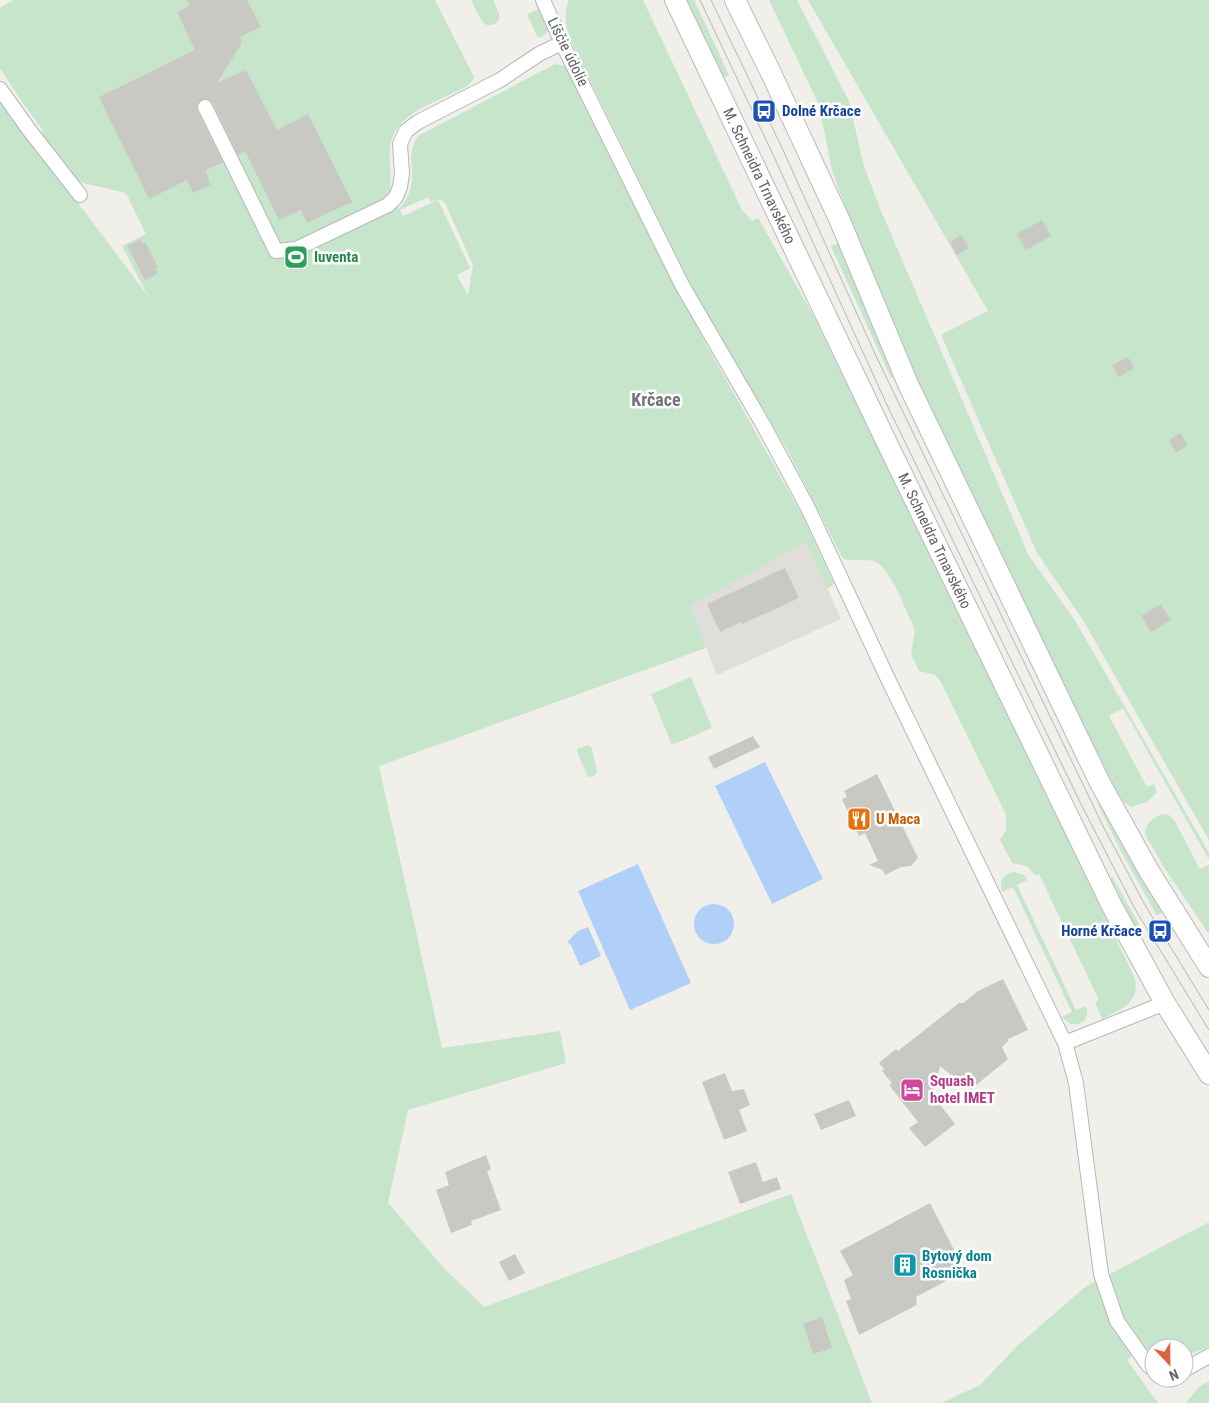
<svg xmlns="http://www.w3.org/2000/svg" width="1209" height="1403" viewBox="0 0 1209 1403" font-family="'Roboto Condensed',sans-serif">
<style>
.industrial{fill:#dfdeda}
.green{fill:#c7e5cb;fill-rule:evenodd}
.water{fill:#b0d0f9}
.building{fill:#c9c9c3}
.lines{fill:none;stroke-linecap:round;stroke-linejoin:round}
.street-casing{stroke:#b5b7bb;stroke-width:16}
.secondary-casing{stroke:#b7b9be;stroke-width:22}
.street{stroke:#fff;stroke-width:14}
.secondary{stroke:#fff;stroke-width:20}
.tram{stroke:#b6b6b7;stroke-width:1}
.labels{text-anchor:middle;stroke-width:5;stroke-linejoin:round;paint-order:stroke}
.street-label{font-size:15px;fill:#606267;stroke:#fff}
.transit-label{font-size:15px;font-weight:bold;fill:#164399;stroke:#fff;text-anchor:start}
.leisure-label{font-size:15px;font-weight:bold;fill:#27864d;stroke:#fff;text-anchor:start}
.food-label{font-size:15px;font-weight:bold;fill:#c56008;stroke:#fff;text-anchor:start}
.hotel-label{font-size:15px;font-weight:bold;fill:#b23c85;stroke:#fff;text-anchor:start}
.culture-label{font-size:15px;font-weight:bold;fill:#0d838f;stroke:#fff;text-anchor:start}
.quarter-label{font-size:18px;font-weight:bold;fill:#717479;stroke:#fff}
</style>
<rect width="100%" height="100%" fill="#f0efe9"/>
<path class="industrial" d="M806 542 841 619 717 675 689 606Z"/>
<g class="green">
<path d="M13 0H435L474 77C471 86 462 89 453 93 419 110 385 119 390 164 391 170 390 187 391 191 393 197 397 203 399 209 425 180 401 160 418 136L555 64 565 66 569 71 653 241 704 340 802 515 834 584 827 589 806 542 690 606 706 648 379 766 442 1048 560 1031 566 1063 408 1110 388 1203 443 1267 484 1307 791 1194 872 1403H0V99L148 296 122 246 146 234 126 193 79 182 72 177 43 136 42 129 22 102 0 68V8ZM428 197 431 202 440 199 445 203 473 265 468 295 457 275 470 268 438 200 403 216 400 210Z"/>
<path d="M471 0H493L499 13V20L493 25H486L481 20Z"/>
<path d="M569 0H643L742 210 752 221 758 218 812 313 1134 976C1142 1001 1121 1010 1102 1019L1095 1002 1099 1000 1039 874 1035 875 1027 866 1012 863 1000 840 1006 830V815L941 682 935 675 919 671 911 654 915 631 912 623C905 609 889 565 874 561 866 559 852 561 843 559L788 451 697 298 569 37C565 24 564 13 569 0Z"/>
<path d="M687 0H694L729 75 723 78Z"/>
<path d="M769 0H797L849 101 863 163 879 206 1029 556 1076 622 1209 853V860L1123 708 1109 716 1147 787 1154 784 1157 792 1147 802 1131 807 1124 802 1115 789 926 398 844 204 832 170 819 105Z"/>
<path d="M808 0H1209V840L1083 620 1037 553 941 335 988 311Z"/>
<path d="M538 9 548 30 546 34 538 38 527 14Z"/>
<path d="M839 243 893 377 891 378 831 246Z"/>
<path d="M691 677 712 728 672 745 651 694Z"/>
<path d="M588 745 592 748 597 772 594 776 588 777 577 752V749Z"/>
<path d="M1100 804 1126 853 1162 912 1157 916 1123 855 1098 805Z"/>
<path d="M1162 814 1169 815 1174 820 1200 869 1209 865V934L1165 869 1146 836C1144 823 1152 819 1162 814Z"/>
<path d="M1014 872 1024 875 1027 880 1017 885 1076 1010 1086 1006C1090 1018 1083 1026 1070 1024L1062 1017 1072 1012 1013 887 1002 892C999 881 1003 874 1014 872Z"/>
<path d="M1110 876 1113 878 1144 933 1139 935Z"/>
<path d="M1209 1222V1347L1184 1356V1348H1154V1354L1142 1348 1127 1360 1158 1403H941L980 1385 1017 1346 1085 1287Z"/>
<path d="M1209 1381V1403H1186L1198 1388Z"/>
</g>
<g class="water">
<path d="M765 762 823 879 772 904 715 786Z"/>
<path d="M638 864 691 983 630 1010 578 891Z"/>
<circle cx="714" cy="924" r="20"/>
<path d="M588 927 601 956 580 966 571 945 567 942 578 931Z"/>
</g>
<g class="building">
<path d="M187 0H247L261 27 240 37 242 43 217 83 246 70 277 130 308 114 352 202 307 223 301 210 279 220 245 151 238 155 213 103 209 100 205 98 198 103 197 110 223 162 206 170 210 185 193 193 187 180 149 199 99 97 195 50 177 12 190 6Z"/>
<path d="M1042 220 1051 236 1026 250 1017 234Z"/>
<path d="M961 235 969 248 957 255 950 242Z"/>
<path d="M140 239 142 244 145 242 158 267 155 268 158 274 145 280 127 246Z"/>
<path d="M1128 357 1134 368 1119 377 1112 365Z"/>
<path d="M1180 433 1188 445 1176 453 1169 440Z"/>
<path d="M785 568 799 598 742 624 741 622 720 632 707 604Z"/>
<path d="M1161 604 1171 620 1151 632 1141 616Z"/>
<path d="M753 736 760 747 714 769 708 757Z"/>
<path d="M877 774 918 858 911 866 901 867 885 875 883 870 869 865 878 861 865 833 859 836 842 799 847 797 844 791Z"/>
<path d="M1003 979 1028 1030 1008 1039V1041L1002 1047 1008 1059 970 1090 940 1066 935 1086 931 1093 955 1124 925 1147 909 1128 918 1122 889 1085 892 1083 882 1071 884 1069 879 1063 896 1049 898 1051 959 1003H963L978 991Z"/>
<path d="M725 1073 732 1091 744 1089 750 1105 739 1110 747 1131 724 1140 702 1082Z"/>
<path d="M849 1100 856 1116 821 1130 814 1114Z"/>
<path d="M486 1155 491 1169 487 1171 501 1210 471 1221 472 1225 451 1233 436 1190 449 1185 445 1172Z"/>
<path d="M756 1162 763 1182 777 1177 781 1189 740 1204 728 1172Z"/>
<path d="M930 1203 965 1271 916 1297 917 1304 913 1307 859 1335 846 1301 851 1299 844 1280 853 1275 840 1251Z"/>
<path d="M515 1254 525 1273 509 1281 499 1262Z"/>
<path d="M822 1317 832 1348 813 1354 803 1324Z"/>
</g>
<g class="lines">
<g class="street-casing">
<g id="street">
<path d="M543 0 562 43 682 285 765 428 808 508 887 677 1065 1043 1076 1083 1101 1274 1117 1321 1148 1365 1154 1370"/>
<path d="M0 89 30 131 80 195"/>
<path d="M205 107 276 251 296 249 388 205 396 197 400 187 402 174 400 144 406 131 418 122 500 80 539 54 562 43"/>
<path d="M1065 1043 1165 1003"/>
<path d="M1184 1370 1209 1356"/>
</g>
</g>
<g class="secondary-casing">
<g id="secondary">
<path id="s1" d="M675 0 887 443 1112 906 1165 1003 1209 1074"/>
<path d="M735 0 770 71 840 221 908 384 1100 783 1149 871 1209 967"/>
</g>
</g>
<use href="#street" class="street"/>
<use href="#secondary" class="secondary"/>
<g class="tram">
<path d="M700 0 775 159 887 405 1083 808 1135 909 1209 1030"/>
<path d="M711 0 783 150 876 356 1104 828 1145 905 1209 1010"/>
</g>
</g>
<defs>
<g id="bus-square" transform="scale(1.25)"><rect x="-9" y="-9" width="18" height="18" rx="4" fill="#1a4fb4" stroke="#fff"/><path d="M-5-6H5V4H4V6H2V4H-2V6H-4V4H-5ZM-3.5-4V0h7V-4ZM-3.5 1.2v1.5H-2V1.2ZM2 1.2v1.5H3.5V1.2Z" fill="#fff"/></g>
<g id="stadium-square" transform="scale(1.25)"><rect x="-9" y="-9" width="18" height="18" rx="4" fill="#2e9e5b" stroke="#fff"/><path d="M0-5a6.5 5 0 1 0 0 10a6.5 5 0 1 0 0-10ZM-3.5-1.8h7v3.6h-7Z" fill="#fff"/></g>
<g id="restaurant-square" transform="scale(1.25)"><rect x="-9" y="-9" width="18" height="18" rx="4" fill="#e8710a" stroke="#fff"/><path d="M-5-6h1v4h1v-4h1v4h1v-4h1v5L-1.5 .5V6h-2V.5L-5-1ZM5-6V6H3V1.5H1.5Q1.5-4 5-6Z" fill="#fff"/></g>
<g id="hotel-square" transform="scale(1.25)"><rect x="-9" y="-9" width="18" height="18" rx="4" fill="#d1479c" stroke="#fff"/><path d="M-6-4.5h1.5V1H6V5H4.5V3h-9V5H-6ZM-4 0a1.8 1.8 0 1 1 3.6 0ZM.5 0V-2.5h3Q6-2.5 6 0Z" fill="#fff"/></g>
<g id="building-square" transform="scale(1.25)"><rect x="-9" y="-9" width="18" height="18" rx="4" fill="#0f9aa8" stroke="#fff"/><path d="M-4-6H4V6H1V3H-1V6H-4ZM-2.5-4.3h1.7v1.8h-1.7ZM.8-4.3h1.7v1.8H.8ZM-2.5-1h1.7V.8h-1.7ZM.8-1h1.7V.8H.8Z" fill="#fff"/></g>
</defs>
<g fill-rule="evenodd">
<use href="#bus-square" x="764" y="111"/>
<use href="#stadium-square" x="296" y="257"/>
<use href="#restaurant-square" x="859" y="819"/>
<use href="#bus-square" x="1160" y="931"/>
<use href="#hotel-square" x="912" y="1090"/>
<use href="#building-square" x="905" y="1265"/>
</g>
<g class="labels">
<g class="street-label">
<text transform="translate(568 52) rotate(64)" y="5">Líščie údolie</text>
<text dy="5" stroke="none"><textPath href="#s1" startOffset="195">M. Schneidra Trnavského</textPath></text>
<text dy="5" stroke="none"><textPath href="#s1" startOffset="600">M. Schneidra Trnavského</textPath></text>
</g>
<g class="transit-label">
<text x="782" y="116">Dolné Krčace</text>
<text x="1142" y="936" text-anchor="end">Horné Krčace</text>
</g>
<g class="leisure-label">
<text x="314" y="262">Iuventa</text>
</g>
<g class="food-label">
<text x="876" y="824">U Maca</text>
</g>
<g class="hotel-label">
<text x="930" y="1086">Squash<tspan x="930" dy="17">hotel IMET</tspan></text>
</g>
<g class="culture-label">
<text x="922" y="1261">Bytový dom<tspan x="922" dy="17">Rosnička</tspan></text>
</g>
<g class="quarter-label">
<text x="656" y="406">Krčace</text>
</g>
</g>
<g transform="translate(1169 1363) rotate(158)"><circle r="24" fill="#ffffff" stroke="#bfc0c2"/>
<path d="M0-4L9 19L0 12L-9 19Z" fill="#dd6042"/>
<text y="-8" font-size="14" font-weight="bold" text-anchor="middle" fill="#606267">N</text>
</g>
</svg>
